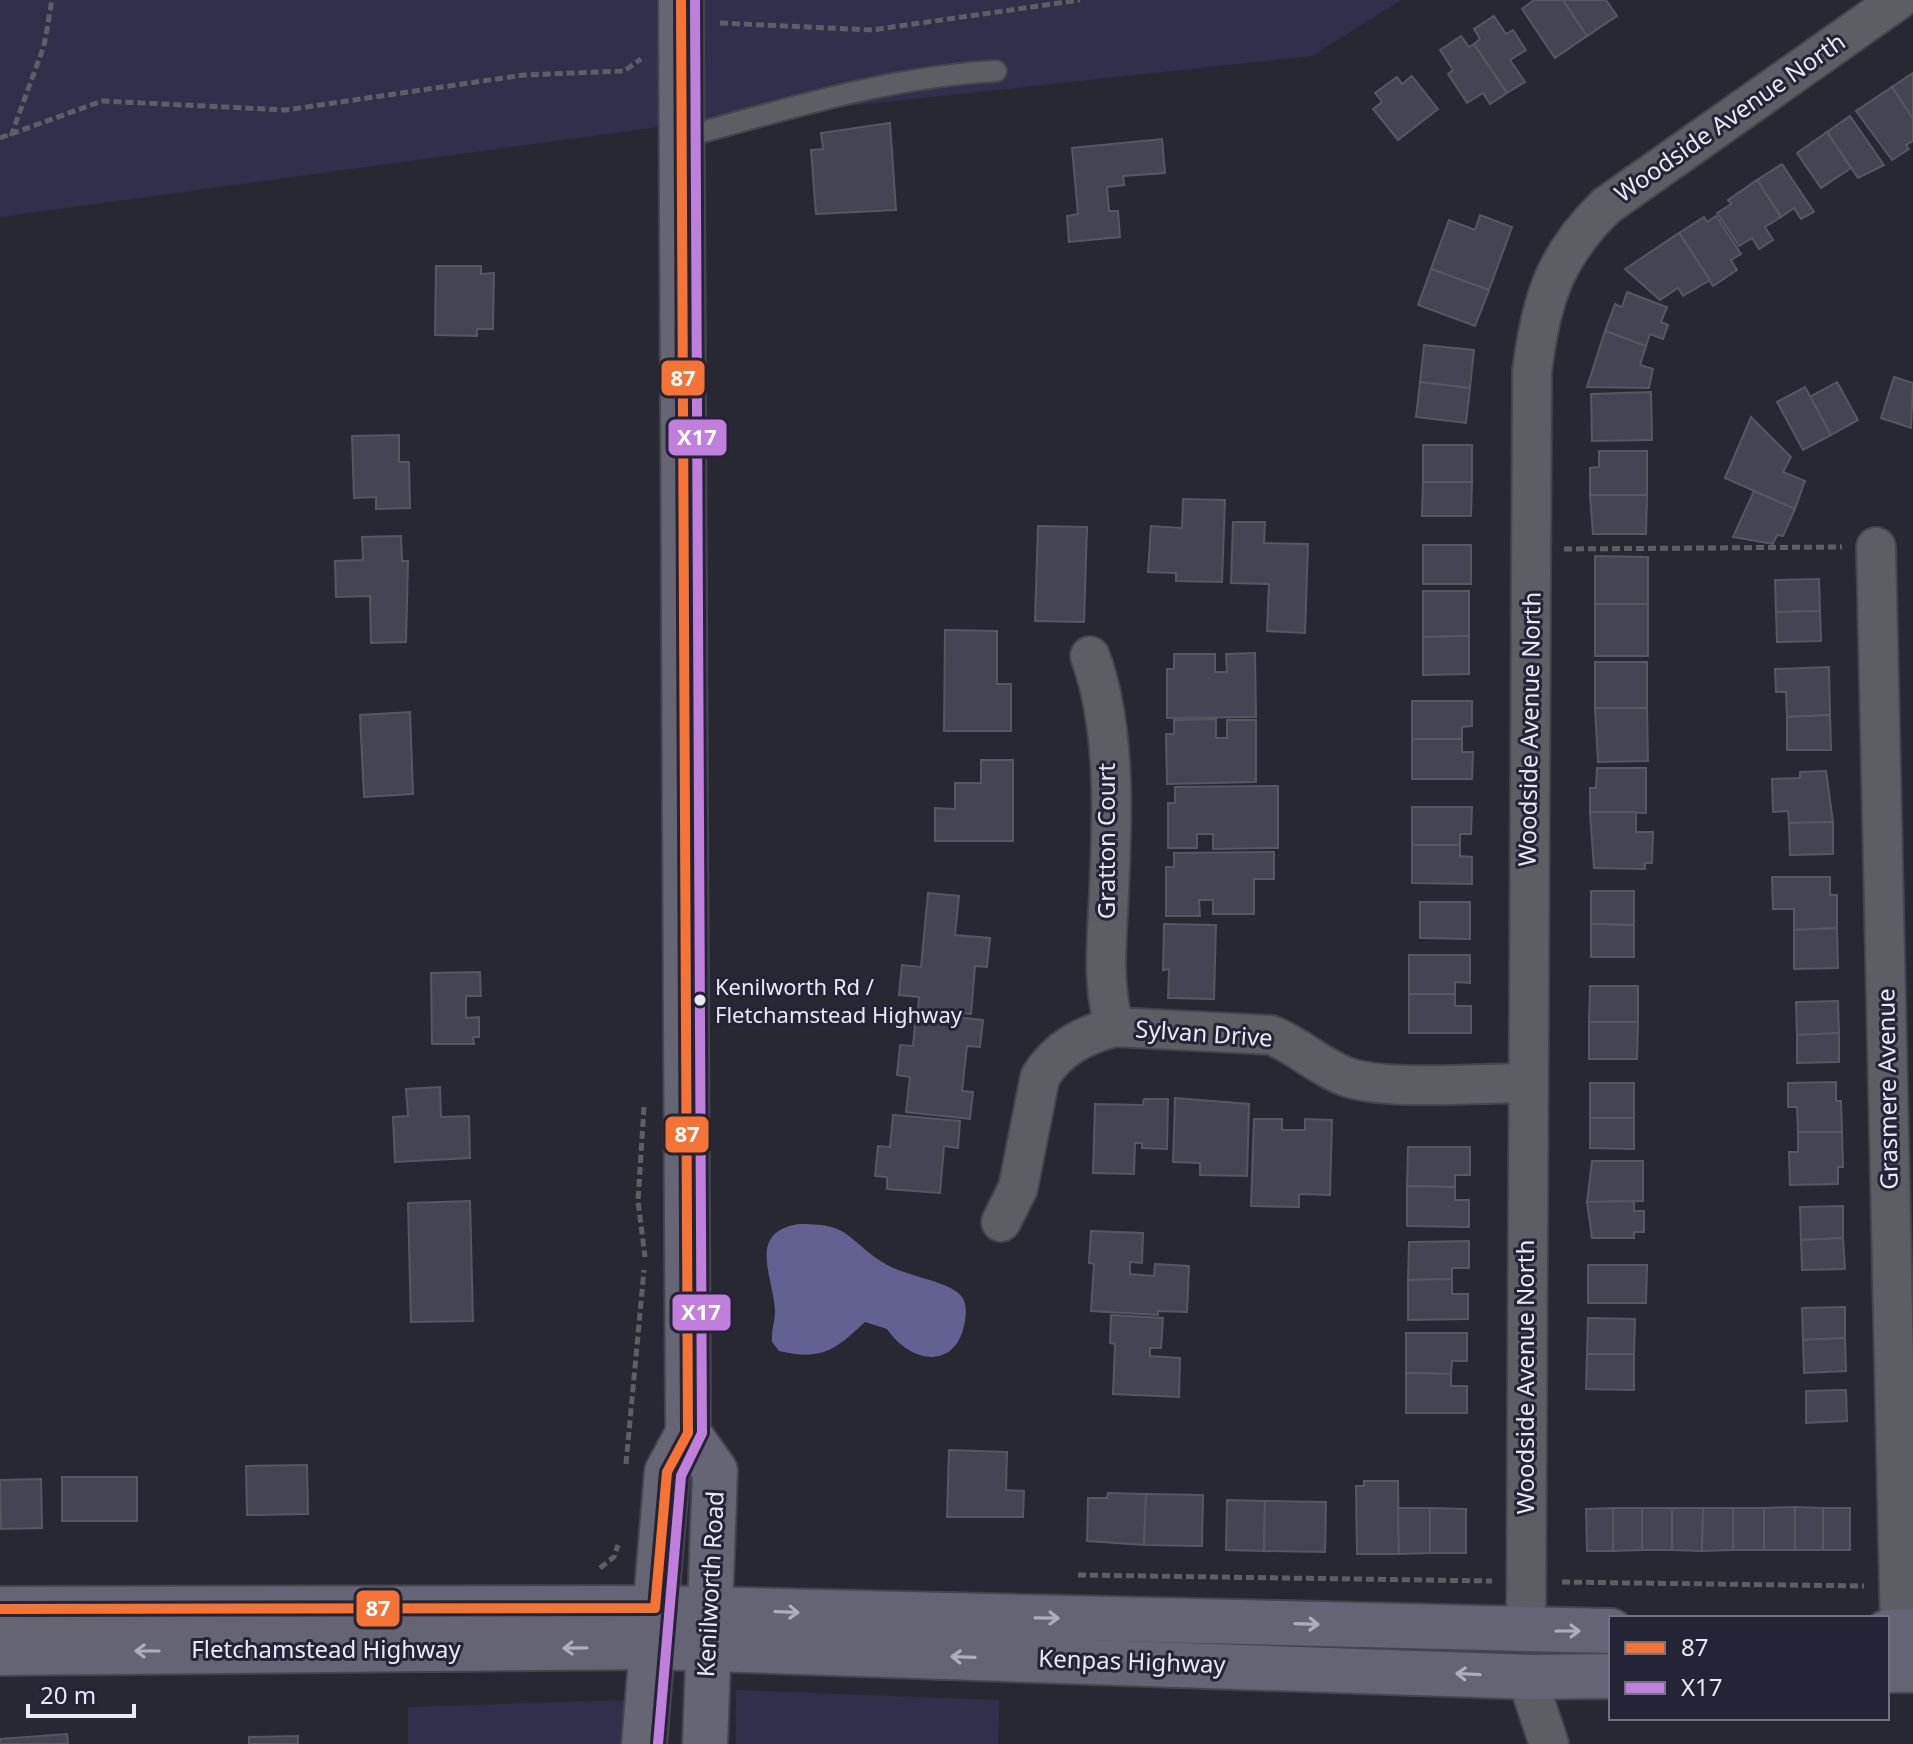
<svg xmlns="http://www.w3.org/2000/svg" width="1913" height="1744" viewBox="0 0 1913 1744" font-family="'Noto Sans',sans-serif">
<style>
.green{fill:#312f4b}
.water{fill:#636092}
.building{fill:#454452;stroke:#575760;stroke-width:2}
.lines{fill:none;stroke-linecap:round;stroke-linejoin:round}
.service-casing{stroke:#45454e;stroke-width:24}
.minor-casing{stroke:#45454e;stroke-width:42}
.primary-casing{stroke:#45454e;stroke-width:48}
.trunk-casing{stroke:#45454e;stroke-width:48}
.path{stroke:#5e5e65;stroke-width:5;stroke-dasharray:8 4;stroke-linecap:butt}
.service{stroke:#5d5d64;stroke-width:20}
.minor{stroke:#5d5d64;stroke-width:38}
.primary{stroke:#666574;stroke-width:44}
.trunk{stroke:#656474;stroke-width:44}
.bus-1-casing{stroke:#242436;stroke-width:16}
.bus-2-casing{stroke:#242436;stroke-width:16}
.bus-1{stroke:#f57335;stroke-width:10}
.bus-2{stroke:#c07fdc;stroke-width:10}
.oneway{stroke:#adadbb}
.bus-dot{fill:#e8e9f5;stroke:#242436;stroke-width:3}
.labels{text-anchor:middle;stroke-width:6;stroke-linejoin:round;paint-order:stroke}
.bus-label{font-size:22px;fill:#e8e9f5;stroke:#242436;text-anchor:start}
.street-label{font-size:24px;fill:#e8e9f5;stroke:#242436}
.line-badge{stroke:#242436;stroke-width:3}
.badge-label{font-size:22px;text-anchor:middle;font-weight:bold;fill:#fff}
</style>
<rect width="100%" height="100%" fill="#282832"/>
<g class="green">
<path d="M0 0H1401L1312 56 680 124 0 217Z"/>
<path d="M736 1690 999 1700 998 1744H736Z"/>
<path d="M626 1700V1744H408V1707Z"/>
</g>
<path class="water" d="M798 1224C851 1223 846 1239 884 1263 903 1276 951 1281 962 1297 967 1304 966 1313 965 1321 957 1371 911 1364 887 1329L865 1322C835 1350 822 1361 779 1351L772 1342C771 1331 775 1321 775 1311 773 1275 747 1233 798 1224Z"/>
<g class="building">
<path d="M1534 0H1563L1587 36 1555 58 1522 9Z"/>
<path d="M1563 0H1606L1617 16 1587 36Z"/>
<path d="M1494 16 1506 34 1513 30 1526 50 1510 60 1525 82 1507 93 1474 44 1480 39 1474 29Z"/>
<path d="M1461 36 1469 47 1474 44 1507 93 1490 104 1483 93 1467 103 1448 74 1453 70 1440 50Z"/>
<path d="M1913 73V119L1892 87Z"/>
<path d="M1412 76 1438 109 1398 140 1373 109 1382 102 1375 93 1397 77 1402 84Z"/>
<path d="M1892 87 1913 119V141L1906 145 1909 149 1892 160 1856 111Z"/>
<path d="M1850 116 1884 165 1858 178 1827 132Z"/>
<path d="M890 123 896 210 816 214 811 150 823 149 821 133Z"/>
<path d="M1827 132 1851 168 1821 188 1797 153Z"/>
<path d="M1162 139 1165 173 1123 176 1124 185 1107 187 1109 211H1118L1120 237 1069 242 1067 216 1078 214 1072 148Z"/>
<path d="M1782 164 1814 212 1801 219 1794 208 1781 217 1757 180Z"/>
<path d="M1757 180 1781 217 1765 227 1773 240 1759 249 1752 238 1739 246 1717 213 1731 204 1728 200Z"/>
<path d="M1480 215 1512 227 1489 290 1431 269 1449 220 1475 230Z"/>
<path d="M1716 216 1741 254 1731 260 1737 270 1713 286 1679 233 1704 217 1707 222Z"/>
<path d="M1679 233 1710 280 1683 296 1678 288 1660 300 1625 269Z"/>
<path d="M436 266H481V274L494 273 493 329H477V336L435 335Z"/>
<path d="M1431 269 1489 290 1475 326 1418 305Z"/>
<path d="M1627 292 1667 307 1661 322 1668 325 1663 339 1650 334 1646 346 1605 331 1615 304 1622 307Z"/>
<path d="M1605 331 1646 346 1640 365 1653 369 1649 388 1587 387Z"/>
<path d="M1424 345 1474 350 1470 388 1420 382Z"/>
<path d="M1894 377 1913 383 1911 428 1881 418Z"/>
<path d="M1420 382 1470 388 1466 423 1416 417Z"/>
<path d="M1837 382 1858 420 1831 435 1810 397Z"/>
<path d="M1805 387 1831 435 1803 450 1777 402Z"/>
<path d="M1651 392 1652 440 1592 441 1591 394Z"/>
<path d="M1751 417 1791 457 1783 472 1805 481 1795 509 1725 478Z"/>
<path d="M399 435V462H409L410 508 376 509V497L354 498 352 436Z"/>
<rect x="1423" y="445" width="49" height="37"/>
<path d="M1599 451H1647V495H1590V468L1599 467Z"/>
<path d="M1423 482H1472L1471 516H1422Z"/>
<path d="M1754 491 1795 509 1783 536 1777 535 1773 544 1733 537Z"/>
<path d="M1590 495H1647L1646 534H1593Z"/>
<path d="M1183 499 1225 500 1222 582 1176 581V573L1148 572 1151 526 1182 528Z"/>
<path d="M1233 522H1265L1264 543 1308 544 1305 633 1267 631 1269 584 1231 583Z"/>
<path d="M1038 526 1087 527 1084 622 1035 621Z"/>
<path d="M401 536 402 561H408L406 642 371 643 370 596 336 597 335 561 363 560 362 537Z"/>
<rect x="1423" y="545" width="48" height="39"/>
<path d="M1595 556 1648 557V604H1595Z"/>
<path d="M1819 579 1820 611 1776 612 1775 580Z"/>
<path d="M1423 591H1469V636L1423 637Z"/>
<rect x="1595" y="604" width="53" height="52"/>
<path d="M1820 611 1821 641 1777 642 1776 612Z"/>
<path d="M945 630 997 631V684H1011V731H944Z"/>
<path d="M1469 636V674L1423 675V637Z"/>
<path d="M1255 653 1256 717 1167 718V669H1174V654H1215V672H1227L1226 654Z"/>
<rect x="1595" y="662" width="52" height="46"/>
<path d="M1829 667 1830 715 1787 717 1786 692H1776L1775 669Z"/>
<path d="M1412 701H1472V726L1462 727V739H1412Z"/>
<path d="M1595 708H1647L1648 761 1598 762Z"/>
<path d="M410 712 413 794 364 797 360 715Z"/>
<path d="M1830 715 1831 750H1787V717Z"/>
<path d="M1216 719V738H1227V720H1256V782L1167 784 1166 734H1174V720Z"/>
<path d="M1412 739H1462V752H1473L1472 779H1412Z"/>
<path d="M981 760H1013V841H935V808L955 809V783H981Z"/>
<path d="M1597 768H1646V813L1590 812V788H1596Z"/>
<path d="M1826 771 1833 822 1789 823 1788 811 1773 812 1772 779 1800 778V772Z"/>
<path d="M1278 786V848L1213 849V834H1197V848H1168V803H1175V787Z"/>
<path d="M1412 807H1472L1471 834H1460V845H1412Z"/>
<path d="M1590 812H1636V832H1653L1652 863H1645V869L1594 868Z"/>
<path d="M1833 822V854L1790 855 1789 823Z"/>
<path d="M1412 845H1460V856L1472 857V884L1412 883Z"/>
<path d="M1274 852V879H1254V914H1213V900H1199L1200 916H1166V867H1174V853Z"/>
<path d="M1772 877H1830V895H1837V928L1794 930V909H1773Z"/>
<path d="M1591 891H1634V925L1591 924Z"/>
<path d="M928 893 959 896 955 935 990 938 987 967 975 966 971 1014 918 1010 919 997 899 995 902 965 921 967Z"/>
<path d="M1420 902H1470V939L1420 938Z"/>
<path d="M1164 924 1216 925 1214 999 1168 998 1169 969 1163 970Z"/>
<path d="M1591 924 1634 925V957H1591Z"/>
<path d="M1837 928 1838 968 1794 969V930Z"/>
<path d="M1409 955H1470V983L1455 982V994H1409Z"/>
<path d="M480 972 481 996H466V1018L479 1017V1037H473L474 1044H432L431 973Z"/>
<path d="M1590 986H1638V1022H1589Z"/>
<path d="M1409 994H1455V1006H1471V1033H1409Z"/>
<path d="M1838 1001 1839 1033 1797 1035 1796 1002Z"/>
<path d="M916 1013 983 1020 980 1047 967 1046 962 1091 973 1092 970 1119 906 1112 910 1077 897 1075 900 1045 913 1046Z"/>
<path d="M1589 1022H1638L1637 1059H1589Z"/>
<path d="M1839 1033V1062L1797 1063V1035Z"/>
<path d="M1836 1082V1101H1841L1842 1132H1798L1797 1107H1788V1083Z"/>
<rect x="1590" y="1083" width="44" height="35"/>
<path d="M440 1087 441 1117 469 1116 470 1158 395 1162 393 1117 408 1116 406 1089Z"/>
<path d="M1175 1098 1249 1104 1247 1176 1200 1175V1163L1173 1162Z"/>
<path d="M1144 1099H1168L1167 1149 1142 1148V1143H1135L1134 1174 1093 1173 1095 1104 1143 1105Z"/>
<path d="M893 1115 960 1121 958 1148 944 1146 940 1193 887 1189V1177L875 1176 878 1146 890 1147Z"/>
<path d="M1590 1118H1634V1149L1590 1148Z"/>
<path d="M1254 1119H1282V1130H1305V1119L1332 1120 1330 1195 1299 1194V1207L1251 1206Z"/>
<path d="M1798 1132H1842L1843 1167H1838V1184L1790 1185 1789 1152H1798Z"/>
<path d="M1408 1147H1470V1175H1455V1187L1407 1186Z"/>
<path d="M1592 1161H1643V1201L1587 1202Z"/>
<path d="M1407 1186 1455 1187V1200H1469V1227L1407 1226Z"/>
<path d="M470 1201 473 1321 411 1322 408 1203Z"/>
<path d="M1634 1201V1211H1644V1232H1634V1238H1592L1587 1202Z"/>
<path d="M1843 1206V1238L1801 1240 1800 1207Z"/>
<path d="M1091 1231 1143 1233 1142 1263 1130 1262V1274L1154 1276 1155 1264 1189 1266 1187 1312 1158 1311V1315L1091 1311 1094 1264 1089 1263Z"/>
<path d="M1843 1238 1845 1269 1802 1270 1801 1240Z"/>
<path d="M1469 1241V1268H1452V1279L1408 1280 1409 1242Z"/>
<path d="M1588 1265H1647L1646 1303H1588Z"/>
<path d="M1452 1279V1294H1468V1319L1408 1320V1280Z"/>
<path d="M1845 1307V1338L1803 1340 1802 1308Z"/>
<path d="M1111 1315 1163 1318 1161 1348H1150V1356L1180 1358 1179 1397 1113 1394 1115 1344 1110 1343Z"/>
<path d="M1588 1318 1635 1319 1634 1354H1587Z"/>
<path d="M1406 1333H1467V1361H1452L1451 1374 1406 1373Z"/>
<path d="M1845 1338 1846 1371 1804 1373 1803 1340Z"/>
<path d="M1587 1354H1634V1390L1586 1389Z"/>
<path d="M1406 1373 1451 1374V1386H1467V1413H1406Z"/>
<path d="M1846 1390 1847 1421 1806 1423V1391Z"/>
<path d="M949 1450 1007 1452 1006 1490 1024 1491 1023 1517H947Z"/>
<path d="M307 1465 308 1514 247 1515 246 1466Z"/>
<rect x="62" y="1477" width="75" height="44"/>
<path d="M41 1479 42 1528 1 1529 0 1480Z"/>
<path d="M1364 1481H1398L1399 1554H1357L1356 1486H1364Z"/>
<path d="M1108 1493 1146 1494 1144 1545 1087 1541 1088 1498H1107Z"/>
<path d="M1146 1494 1203 1495 1202 1546 1144 1545Z"/>
<path d="M1227 1500 1265 1501 1264 1551 1226 1550Z"/>
<path d="M1265 1501 1326 1502 1325 1552 1264 1551Z"/>
<path d="M1795 1507V1550H1764V1508Z"/>
<path d="M1795 1507 1823 1508V1550H1795Z"/>
<path d="M1398 1508H1430V1553L1399 1554Z"/>
<path d="M1430 1508 1466 1509V1553H1430Z"/>
<path d="M1613 1508V1551H1587L1586 1509Z"/>
<path d="M1613 1508H1642V1550L1613 1551Z"/>
<rect x="1642" y="1508" width="30" height="42"/>
<path d="M1672 1508H1703L1702 1551 1672 1550Z"/>
<path d="M1703 1508H1733V1550L1702 1551Z"/>
<rect x="1733" y="1508" width="31" height="42"/>
<rect x="1823" y="1508" width="27" height="42"/>
<path d="M67 1734 68 1744H0V1739Z"/>
<path d="M298 1736V1744H249V1737Z"/>
</g>
<g class="lines">
<g class="service-casing">
<path id="service" d="M680 138C784 110 888 77 996 71"/>
</g>
<g class="minor-casing">
<g id="minor">
<path d="M1876 547 1900 1632"/>
<path d="M1090 656C1118 731 1112 832 1108 912 1106 954 1103 984 1114 1027"/>
<path d="M1001 1222 1018 1188 1040 1077C1058 1048 1082 1036 1114 1027L1271 1035C1299 1046 1319 1067 1347 1077 1388 1091 1480 1083 1526 1083"/>
<path d="M1526 1631 1532 371C1541 300 1554 257 1606 206L1898 0"/>
<path d="M1532 1677 1533 1696 1549 1744"/>
</g>
</g>
<g class="primary-casing">
<g id="primary">
<path d="M688 1433 715 1471 705 1744"/>
<path d="M644 1744 667 1472 688 1433 681 0"/>
</g>
</g>
<g class="trunk-casing">
<g id="trunk">
<path d="M0 1609 655 1608 1611 1631"/>
<path d="M1887 1632H1913"/>
<path d="M0 1653 653 1647 1532 1677 1611 1676"/>
<path d="M1887 1670H1913"/>
</g>
</g>
<g class="path">
<path d="M720 23 872 30 1080 0"/>
<path d="M11 136 44 46 52 0"/>
<path d="M0 138 102 101 286 110 524 75 624 71 641 59"/>
<path d="M1564 549 1842 547"/>
<path d="M644 1107 638 1201 645 1257"/>
<path d="M626 1464 644 1270"/>
<path d="M600 1568 614 1557 618 1545"/>
<path d="M1078 1575 1492 1581"/>
<path d="M1562 1582 1864 1586"/>
</g>
<use href="#service" class="service"/>
<use href="#minor" class="minor"/>
<use href="#primary" class="primary"/>
<use href="#trunk" class="trunk"/>
<g class="bus-1-casing">
<path id="bus-1" d="M0 1609 655 1608 667 1472 688 1433 681 0"/>
</g>
<g class="bus-2-casing">
<path id="bus-2" d="M658 1744 681 1476 702 1433 695 0"/>
</g>
<use href="#bus-1" class="bus-1"/>
<use href="#bus-2" class="bus-2"/>
</g>
<defs><path id="oneway-shaft" d="M-6 0H5M1.5-3L5.5 0L1.5 3" fill="none" stroke-width="1.6" stroke-linecap="round" stroke-linejoin="round" transform="scale(2)"/></defs>
<g class="oneway">
<use href="#oneway-shaft" transform="translate(787 1612) rotate(2)"/>
<use href="#oneway-shaft" transform="translate(1047 1618) rotate(1)"/>
<use href="#oneway-shaft" transform="translate(1307 1624) rotate(2)"/>
<use href="#oneway-shaft" transform="translate(1568 1631)"/>
<use href="#oneway-shaft" transform="translate(575 1648) rotate(179)"/>
<use href="#oneway-shaft" transform="translate(147 1651) rotate(180)"/>
<use href="#oneway-shaft" transform="translate(963 1657) rotate(-178)"/>
<use href="#oneway-shaft" transform="translate(1468 1674) rotate(-177)"/>
</g>
<circle class="bus-dot" cx="700" cy="1000" r="7"/>
<g class="labels">
<g class="bus-label">
<text x="715" y="995">Kenilworth Rd /<tspan x="715" dy="28">Fletchamstead Highway</tspan></text>
</g>
<g class="street-label">
<text transform="translate(1730 118) rotate(-35)" y="8">Woodside Avenue North</text>
<text transform="translate(1530 729) rotate(-89)" y="8">Woodside Avenue North</text>
<text transform="translate(1107 841) rotate(-90)" y="8">Gratton Court</text>
<text transform="translate(1204 1034) rotate(4)" y="8">Sylvan Drive</text>
<text transform="translate(1888 1089) rotate(-91)" y="8">Grasmere Avenue</text>
<text transform="translate(1526 1377) rotate(-90)" y="8">Woodside Avenue North</text>
<text transform="translate(711 1584) rotate(-87)" y="8">Kenilworth Road</text>
<text x="326" y="1658">Fletchamstead Highway</text>
<text transform="translate(1132 1662) rotate(2)" y="8">Kenpas Highway</text>
</g>
</g>
<g class="line-badge">
<rect x="660" y="359" width="46" height="38" rx="8" fill="#f57335"/>
<rect x="667" y="418" width="61" height="39" rx="8" fill="#c07fdc"/>
<rect x="664" y="1115" width="46" height="39" rx="8" fill="#f57335"/>
<rect x="671" y="1293" width="61" height="39" rx="8" fill="#c07fdc"/>
<rect x="355" y="1589" width="46" height="39" rx="8" fill="#f57335"/>
</g>
<g class="badge-label">
<text x="683" y="386">87</text>
<text x="697" y="445">X17</text>
<text x="687" y="1142">87</text>
<text x="701" y="1320">X17</text>
<text x="378" y="1616">87</text>
</g>
<rect x="1609" y="1616" width="280" height="104" fill="#242436" stroke="#727382" stroke-width="2"/>
<rect x="1625" y="1642" width="40" height="12" fill="#f57335" stroke="#727382" stroke-width="2"/>
<text x="1681" y="1656" font-size="24" fill="#e8e9f5">87</text>
<rect x="1625" y="1682" width="40" height="12" fill="#c07fdc" stroke="#727382" stroke-width="2"/>
<text x="1681" y="1696" font-size="24" fill="#e8e9f5">X17</text>
<path d="M28 1704v12h106v-12" fill="none" stroke="#e8e9f5" stroke-width="4"/>
<text x="40" y="1704" font-size="24" fill="#e8e9f5" stroke="#242436" stroke-width="6" paint-order="stroke">20 m</text>
</svg>
